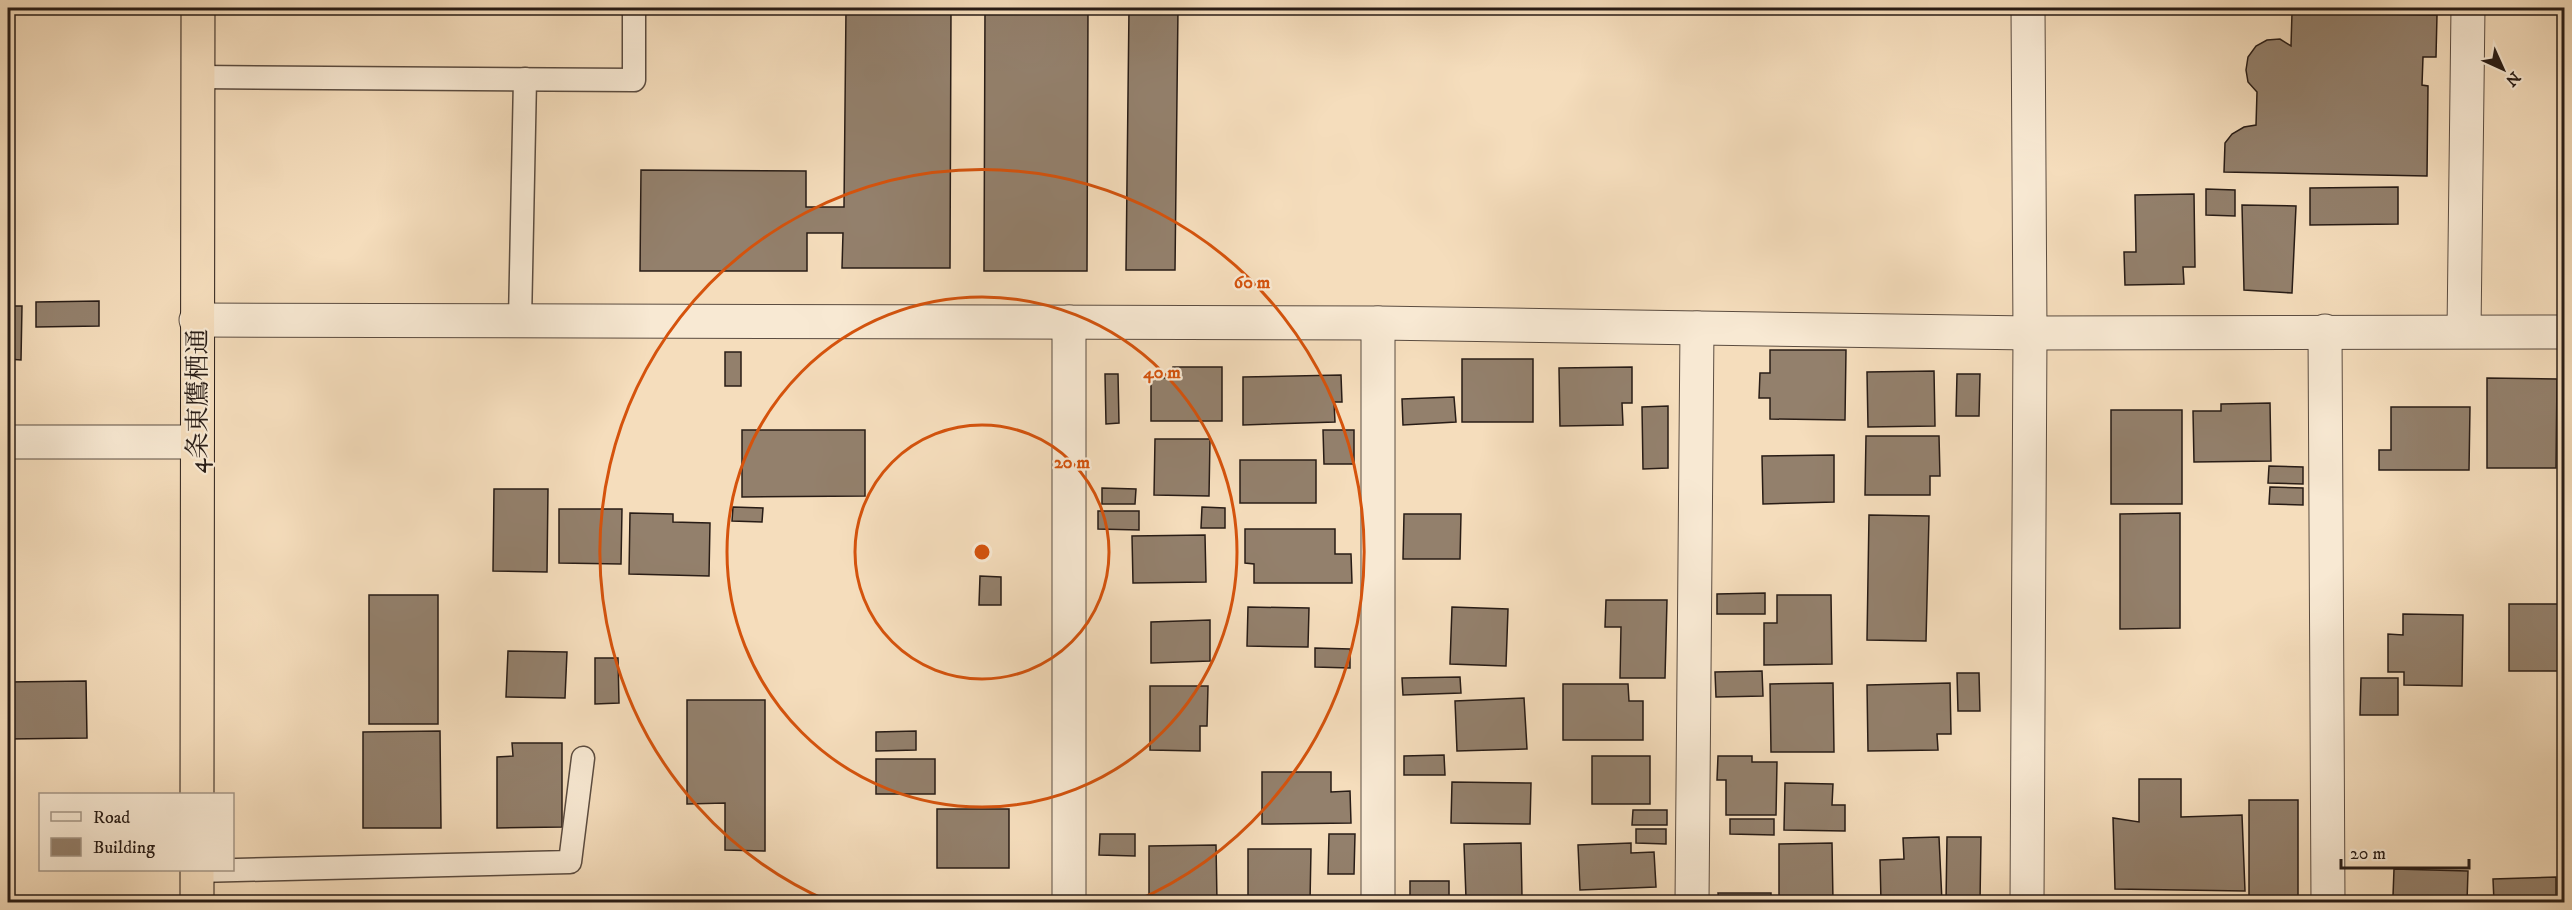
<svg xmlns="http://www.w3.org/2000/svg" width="2572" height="910" viewBox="0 0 2572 910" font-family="'IM FELL DW Pica','Noto Serif JP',serif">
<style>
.building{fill:#93806c;stroke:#281c16;stroke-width:1.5}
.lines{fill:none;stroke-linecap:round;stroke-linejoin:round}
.lane-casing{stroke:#5b4c40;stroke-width:25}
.street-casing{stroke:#5b4c40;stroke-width:35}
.highway-casing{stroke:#281c16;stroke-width:35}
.lane{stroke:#f8e9d3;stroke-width:22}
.street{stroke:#f8e9d3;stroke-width:33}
.highway{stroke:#f5ddbc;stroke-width:33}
.ring{fill:none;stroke:#d5530d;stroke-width:3}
.labels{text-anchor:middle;stroke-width:4.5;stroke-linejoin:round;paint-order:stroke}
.street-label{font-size:26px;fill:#281c16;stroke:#f8e9d3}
.centre{fill:#d5530d;stroke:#f8e9d3;stroke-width:3}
.ring-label{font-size:18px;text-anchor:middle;font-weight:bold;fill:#d5530d;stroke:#f8e9d3;stroke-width:4.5;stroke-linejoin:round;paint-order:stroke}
</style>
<rect width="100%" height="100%" fill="#f5ddbc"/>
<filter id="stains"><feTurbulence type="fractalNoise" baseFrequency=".00333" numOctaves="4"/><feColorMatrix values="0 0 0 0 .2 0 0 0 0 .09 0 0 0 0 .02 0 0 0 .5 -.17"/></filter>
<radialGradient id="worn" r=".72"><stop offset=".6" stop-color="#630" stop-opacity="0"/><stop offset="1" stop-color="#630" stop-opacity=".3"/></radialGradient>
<g class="building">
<path d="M985 8H1088L1087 271H984Z"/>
<path d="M1129 8H1178L1175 270H1126Z"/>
<path d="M846 9H951L950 268H842L843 233H807V271H640L641 170 806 171V207H844Z"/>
<path d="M2292 13 2437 15 2436 57H2423L2422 85 2428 86 2427 176 2224 172 2225 143 2232 134 2244 127 2256 125 2257 92 2248 82 2246 70 2248 57 2256 46 2267 40 2280 39 2291 46Z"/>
<path d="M2398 187V224L2310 225V188Z"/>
<path d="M2206 189 2235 190V216L2206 215Z"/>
<path d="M2194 194 2195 267H2183L2184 284 2125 285 2124 252H2136L2135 195Z"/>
<path d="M2242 205 2296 206 2292 293 2244 290Z"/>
<path d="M8 295 12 296V306H22L21 360 8 359Z"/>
<path d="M99 301V326L36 327V302Z"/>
<path d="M1770 350H1846L1845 420 1770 419V398H1759L1760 373H1770Z"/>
<rect x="725" y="352" width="16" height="34"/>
<rect x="1462" y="359" width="71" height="63"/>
<path d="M1173 367H1222V421H1151V378H1173Z"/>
<path d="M1632 367V403H1622L1623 425 1560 426 1559 368Z"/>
<path d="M1934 371 1935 426 1868 427 1867 372Z"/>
<path d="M1105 374H1118L1119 423 1106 424Z"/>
<path d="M1957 374H1980L1979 416H1956Z"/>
<path d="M1341 375 1342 402H1334L1335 422 1243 425V377Z"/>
<path d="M2487 378 2557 379 2556 468H2487Z"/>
<path d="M1454 397 1456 422 1403 425 1402 399Z"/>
<path d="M2270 403 2271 461 2194 462 2193 411H2221V404Z"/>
<path d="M1668 406V468L1643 469 1642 407Z"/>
<path d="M2391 407H2470L2469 470H2379V450H2391Z"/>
<rect x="2111" y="410" width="71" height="94"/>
<path d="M742 430H865V496L742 497Z"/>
<path d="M1323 430H1354V464H1324Z"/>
<path d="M1866 436H1939L1940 476H1930V495H1865Z"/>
<path d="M1155 439H1210L1209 496 1154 495Z"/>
<path d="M1834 455V502L1763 504 1762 456Z"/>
<rect x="1240" y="460" width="76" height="43"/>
<path d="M2269 466 2303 467V484L2268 483Z"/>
<path d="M2270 487 2303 488V505L2269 504Z"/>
<path d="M1102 488 1136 489 1135 504H1102Z"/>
<path d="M494 489H548L547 572 493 571Z"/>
<path d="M733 507 763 508 762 522 732 521Z"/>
<path d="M1202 507 1225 508V528H1201Z"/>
<path d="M559 509H622L621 564 559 563Z"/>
<path d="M1098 511H1139V530L1098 529Z"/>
<path d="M630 513 673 514V522L710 523 709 576 629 574Z"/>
<path d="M2180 513V628L2120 629V514Z"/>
<path d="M1404 514H1461L1460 559H1403Z"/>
<path d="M1869 515 1929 516 1926 641 1867 640Z"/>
<path d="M1245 529H1335V554H1351L1352 583H1254V564L1245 563Z"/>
<path d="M1205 535 1206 582 1133 583 1132 536Z"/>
<path d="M980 576 1001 577V605H979Z"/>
<path d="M1765 593V614H1717V594Z"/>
<rect x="369" y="595" width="69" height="129"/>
<path d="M1777 595H1831L1832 664 1764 665V623H1777Z"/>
<path d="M1606 600H1667L1665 678H1620L1621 627H1605Z"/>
<rect x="2509" y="604" width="55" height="67"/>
<path d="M1248 607 1309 608 1308 647 1247 646Z"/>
<path d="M1452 607 1508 609 1506 666 1450 664Z"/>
<path d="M2403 614 2463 615 2462 686 2404 685V672H2388V634L2403 635Z"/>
<path d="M1210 620V661L1151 663V622Z"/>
<path d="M1315 648 1350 649V668L1315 667Z"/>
<path d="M508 651 567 652 565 698 506 697Z"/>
<path d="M595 658H618L619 703 595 704Z"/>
<path d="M1762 671 1763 696 1716 697 1715 672Z"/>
<path d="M1957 673H1979L1980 711H1958Z"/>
<path d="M1460 677 1461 693 1403 695 1402 678Z"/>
<path d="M2361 678H2398V715H2360Z"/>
<path d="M86 681 87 738 8 739V682Z"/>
<path d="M1833 683 1834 752H1771L1770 684Z"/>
<path d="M1950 683 1951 734H1937L1938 750 1868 751 1867 685Z"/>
<path d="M1563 684H1628L1629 701H1643V740H1563Z"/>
<path d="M1150 686H1208L1207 726H1200V751L1150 750Z"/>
<path d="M1524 698 1527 749 1457 751 1455 701Z"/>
<path d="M687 700H765V851L725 850V803L687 804Z"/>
<path d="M440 731 441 828H363V732Z"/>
<path d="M916 731V750L876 751V732Z"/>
<path d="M512 743H562V827L497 828V757L513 756Z"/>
<path d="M1444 755 1445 775H1404V756Z"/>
<rect x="1592" y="756" width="58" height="48"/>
<path d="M1718 756H1752V762H1777L1776 815H1726V780H1717Z"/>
<rect x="876" y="759" width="59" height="35"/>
<path d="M1262 772H1331V792L1350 791 1351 823 1262 824Z"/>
<path d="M2139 779H2181V817L2242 815 2245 891 2115 889 2113 818 2139 822Z"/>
<path d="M1452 782 1531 783 1530 824 1451 823Z"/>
<path d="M1785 783 1833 784 1832 805H1845V831L1784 830Z"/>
<rect x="2249" y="800" width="49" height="102"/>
<rect x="937" y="809" width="72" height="59"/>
<path d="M1633 810H1667V825H1632Z"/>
<path d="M1730 819H1774V835L1730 834Z"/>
<path d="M1636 829H1666V844L1636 843Z"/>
<path d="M1100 834H1135V856L1099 855Z"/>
<path d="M1329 834H1355L1354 874H1328Z"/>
<path d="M1939 837 1942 902H1881L1880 860 1904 859 1903 838Z"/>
<path d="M1947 837H1981L1980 902H1946Z"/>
<path d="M1521 843 1522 897 1466 898 1464 844Z"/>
<path d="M1631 843V853L1654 852 1656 887 1580 890 1578 845Z"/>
<path d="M1832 843 1833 902H1779V844Z"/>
<path d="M1216 845 1217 902H1149V846Z"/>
<path d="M1248 849H1311L1310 902H1248Z"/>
<path d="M2394 869 2468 871 2467 902H2406V896H2393Z"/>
<path d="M2556 877V902H2494L2493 879Z"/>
<rect x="1410" y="881" width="39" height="21"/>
<path d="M1718 893H1771V902H1719Z"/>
<rect x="294" y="898" width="123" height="4"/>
</g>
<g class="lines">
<g class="lane-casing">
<g id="lane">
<path d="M198 77 634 80V8"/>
<path d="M520 321 525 79"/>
<path d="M197 871 570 862 583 758"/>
</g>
</g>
<g class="street-casing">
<g id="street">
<path d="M196 320 1378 323 2030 333 2564 332"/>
<path d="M2325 331 2328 902"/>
<path d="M2464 331 2468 8"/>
<path d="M8 442H197"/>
<path d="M1069 902V322"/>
<path d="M1378 902V323"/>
<path d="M1692 902 1697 328"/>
<path d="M2027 902 2030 333 2028 8"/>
</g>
</g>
<g class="highway-casing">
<g id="highway">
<path d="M197 794 198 8"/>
<path d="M197 870V902"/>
</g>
</g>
<use href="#lane" class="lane"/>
<use href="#street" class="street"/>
<use href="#highway" class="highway"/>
</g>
<g class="ring">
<circle cx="982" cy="552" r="127"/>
<circle cx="982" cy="552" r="255"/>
<path d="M830 902A382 382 0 1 1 1134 902"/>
</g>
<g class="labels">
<g class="street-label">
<text transform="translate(197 401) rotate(-90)" y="9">4条東鷹栖通</text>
</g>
</g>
<circle cx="982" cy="552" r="9" class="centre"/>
<g class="ring-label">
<text x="1252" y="288">60 m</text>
<text x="1162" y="378">40 m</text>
<text x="1072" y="468">20 m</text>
</g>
<rect width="2572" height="910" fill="none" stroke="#f5ddbc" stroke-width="30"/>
<rect x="9" y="9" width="2554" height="892" fill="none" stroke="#281c16" stroke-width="3"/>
<rect x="15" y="15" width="2542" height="880" fill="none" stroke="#281c16" stroke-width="1.5"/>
<rect x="39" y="793" width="195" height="78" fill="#f8e9d3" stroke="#a59787" stroke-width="1.5"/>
<rect x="51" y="812" width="30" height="9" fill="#f8e9d3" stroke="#a59787" stroke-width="1.5"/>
<text x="93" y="823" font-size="18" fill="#281c16">Road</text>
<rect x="51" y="838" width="30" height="18" fill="#93806c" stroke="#a59787" stroke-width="1.5"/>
<text x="93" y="853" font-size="18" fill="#281c16">Building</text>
<g transform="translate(2503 69) rotate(135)" stroke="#f8e9d3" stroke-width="4.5" paint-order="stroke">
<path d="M0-4.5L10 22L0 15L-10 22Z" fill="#281c16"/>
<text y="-9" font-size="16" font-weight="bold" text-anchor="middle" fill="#281c16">N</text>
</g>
<path d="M2341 859v9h128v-9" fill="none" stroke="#281c16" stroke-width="3"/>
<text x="2350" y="859" font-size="18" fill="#281c16" stroke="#f8e9d3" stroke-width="4.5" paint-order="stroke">20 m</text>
<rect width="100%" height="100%" filter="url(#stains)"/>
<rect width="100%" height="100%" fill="url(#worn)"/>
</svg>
